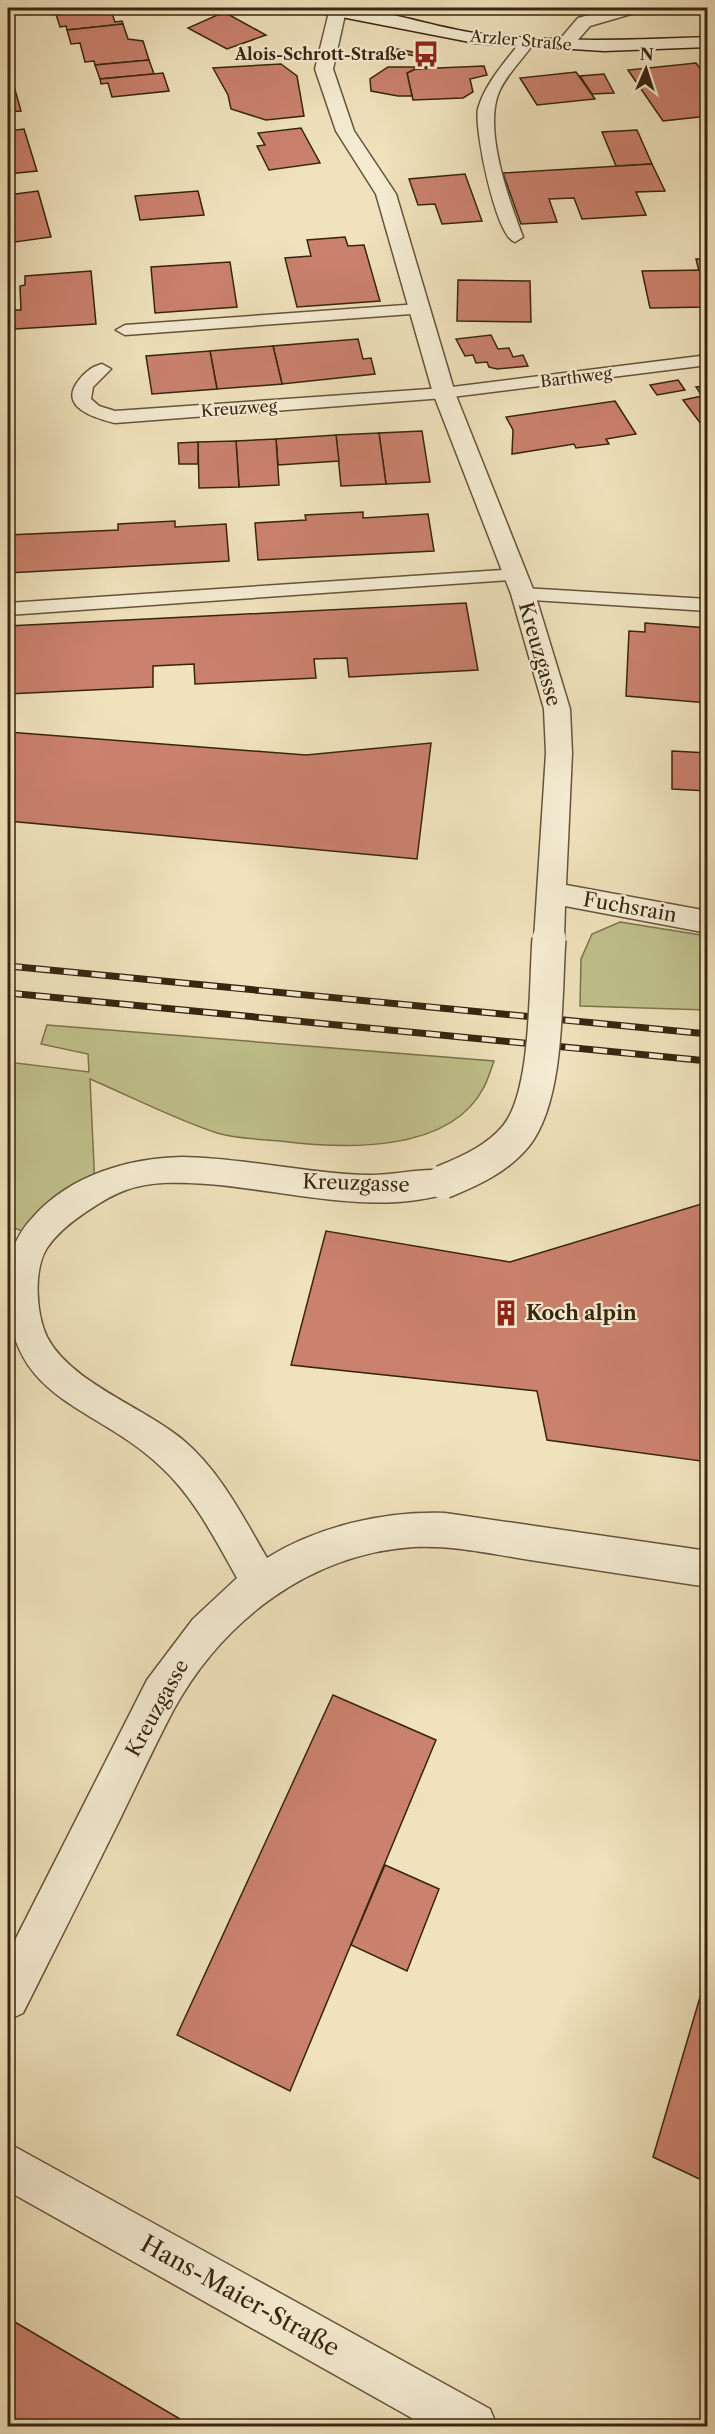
<svg xmlns="http://www.w3.org/2000/svg" width="715" height="2434" viewBox="0 0 715 2434" font-family="'Libre Caslon Text',serif">
<style>
.green{fill:#c0c18c;stroke:#7c734e;stroke-width:1.5}
.building{fill:#ca816d;stroke:#38250f;stroke-width:1.5}
.lines{fill:none;stroke-linecap:round;stroke-linejoin:round}
.service-casing{stroke:#66543a;stroke-width:3}
.minor-casing{stroke:#66543a;stroke-width:3}
.secondary-casing{stroke:#38250f;stroke-width:3}
.service{fill:#f5ecd3;fill-rule:evenodd}
.minor{fill:#f5ecd3;fill-rule:evenodd}
.secondary{fill:#f5ecd3;fill-rule:evenodd}
.rail-casing{stroke:#38250f;stroke-width:7}
.rail{stroke:#f5ecd3;stroke-width:4.5;stroke-dasharray:14;stroke-linecap:butt}
.minor-bridge-casing{stroke:#66543a;stroke-width:36;stroke-linecap:butt}
.minor-bridge{stroke:#f5ecd3;stroke-width:33}
.labels{text-anchor:middle;stroke-width:4.5;stroke-linejoin:round;paint-order:stroke}
.far-street-label{font-size:16px;fill:#38250f;stroke:#f5ecd3}
.far-poi-label{font-size:16px;font-weight:bold;fill:#38250f;stroke:#f5ecd3;text-anchor:end}
.street-label{font-size:20px;fill:#38250f;stroke:#f5ecd3}
.poi-label{font-size:20px;font-weight:bold;fill:#38250f;stroke:#f5ecd3;text-anchor:start}
.near-street-label{font-size:24px;fill:#38250f;stroke:#f5ecd3}
</style>
<rect width="100%" height="100%" fill="#efe2bc"/>
<filter id="stains"><feTurbulence type="fractalNoise" baseFrequency=".00333" numOctaves="4"/><feColorMatrix values="0 0 0 0 .2 0 0 0 0 .09 0 0 0 0 .02 0 0 0 .5 -.17"/></filter>
<radialGradient id="worn" r=".72"><stop offset=".6" stop-color="#630" stop-opacity="0"/><stop offset="1" stop-color="#630" stop-opacity=".3"/></radialGradient>
<g class="green">
<path d="M620 922 707 936V1010L580 1006 581 959 592 934Z"/>
<path d="M47 1025 494 1061C491 1069 488 1079 484 1087 450 1154 343 1149 280 1141 260 1139 236 1139 217 1133 174 1119 132 1097 90 1079L95 1188 36 1236 8 1226V1062L89 1072 88 1054 41 1044Z"/>
</g>
<g class="building">
<path d="M54 8H110L115 22 122 21 123 24 67 30 66 26 60 27Z"/>
<path d="M224 12 266 35 227 49 188 28Z"/>
<path d="M123 24 128 39 143 41 149 60 95 65 94 61 85 62 80 43 71 44 67 30Z"/>
<path d="M392 48 418 53 415 56 389 51Z"/>
<path d="M149 60 154 74 100 79 95 65Z"/>
<path d="M696 63 708 79V116L663 121 628 70Z"/>
<path d="M281 64 297 76 304 116 266 120 231 109 228 95 213 68Z"/>
<path d="M484 66 487 75 470 79 473 92 463 98 413 100 407 73 415 69Z"/>
<path d="M388 67H427V68L415 69 407 73 412 96H398L371 91 370 79Z"/>
<path d="M8 72H10L21 111 8 112Z"/>
<path d="M576 72 595 99 537 105 520 78Z"/>
<path d="M163 73 169 91 112 97 108 83 101 84 100 79Z"/>
<path d="M604 74 614 93 592 94 580 76Z"/>
<path d="M301 128 320 163 269 170 257 146 265 145 258 133Z"/>
<path d="M24 129 37 171 8 174V131Z"/>
<path d="M637 130 652 164 616 166 602 132Z"/>
<path d="M652 164 665 191 636 192 646 215 582 219 574 198 549 199 557 222 521 224 503 173Z"/>
<path d="M465 174 482 221 442 224 435 204 418 205 409 179Z"/>
<path d="M38 191 51 237 8 243V195Z"/>
<path d="M198 191 204 215 140 220 135 196Z"/>
<path d="M345 237 348 246 364 245 380 301 297 307 285 258 311 256 307 240Z"/>
<path d="M696 259H708V272L699 271Z"/>
<path d="M230 262 237 307 155 313 151 267Z"/>
<path d="M707 270 708 307 650 308 642 271Z"/>
<path d="M91 271 96 324 15 329 14 310H21L20 286 25 285V276Z"/>
<path d="M458 280 530 281 531 322 457 321Z"/>
<path d="M491 335 498 349 509 348 513 357 523 355 528 366 497 369 489 367 487 362 476 363 473 355 465 356 456 339Z"/>
<path d="M358 339 363 359 371 358 375 374 282 384 273 346Z"/>
<path d="M273 346 282 384 217 389 210 351Z"/>
<path d="M210 351 217 389 152 394 146 356Z"/>
<path d="M678 380 685 390 657 395 650 385Z"/>
<path d="M708 386V428H704L683 400 702 396 696 387Z"/>
<path d="M615 401 636 434 606 439 609 444 576 448 574 444 512 454 513 430 506 417Z"/>
<path d="M422 431 430 482 386 484 379 433Z"/>
<path d="M379 433 386 484 341 486 336 435Z"/>
<path d="M336 435 339 461 278 465 276 439Z"/>
<path d="M276 439 279 485 239 487 236 441Z"/>
<path d="M236 441 239 487 199 488 198 442Z"/>
<path d="M198 442V464H179L178 443Z"/>
<path d="M363 512V518L428 514 434 551 258 560 255 523 306 520 305 515Z"/>
<path d="M175 521V527L226 524 229 561 8 573V535L118 530V524Z"/>
<path d="M466 603 478 670 349 677 347 658 314 659 316 678 195 684 194 664 153 666V687L8 694V626Z"/>
<path d="M645 623 708 628V703L626 696 629 631 645 632Z"/>
<path d="M8 732 306 755 431 743 417 859 8 821Z"/>
<path d="M672 751 708 753V791L672 789Z"/>
<path d="M708 1202V1462L547 1440 537 1391 291 1365 326 1231 510 1262Z"/>
<path d="M333 1695 436 1740 290 2091 177 2035Z"/>
<path d="M385 1865 439 1889 407 1971 351 1945Z"/>
<path d="M708 1970V2183L653 2157Z"/>
<path d="M8 2318 192 2426H8Z"/>
</g>
<g class="lines">
<g class="service-casing">
<g id="service">
<path d="M527 39 534 43C523 59 506 75 499 92 483 130 509 200 523 237L515 242C496 237 474 129 478 109 485 83 506 61 522 40Z"/>
<path d="M419 304 425 305 428 309 425 313 125 335 116 330 125 325Z"/>
<path d="M708 355V365L444 398 115 423C95 418 57 407 79 380 85 372 93 366 102 364L111 369 93 387 91 399 99 406 115 411 444 388Z"/>
<path d="M516 569 523 571 526 575 523 579 8 615V603Z"/>
<path d="M523 588 708 599V611L516 599 513 594 516 589Z"/>
</g>
</g>
<g class="minor-casing">
<g id="minor">
<path d="M330 8H344L346 10 333 69 354 131 396 194 455 393 535 594 570 709 572 753 566 885 708 911V933L565 906 564 939 559 947 549 950 539 947 534 939 546 753 544 709 511 594 433 393 376 194 336 131 315 69Z"/>
<path d="M615 8H641L638 12 590 26 570 49 564 50 555 45 578 18Z"/>
<path d="M182 1157C245 1158 305 1173 367 1175 393 1176 433 1165 455 1173L459 1182 455 1191C375 1218 288 1190 207 1184 181 1182 151 1181 126 1190 112 1195 99 1203 86 1212 71 1222 57 1233 47 1248 33 1270 36 1314 47 1337 71 1383 144 1407 183 1440 220 1471 243 1517 267 1558 318 1526 385 1511 445 1513L708 1551V1587C648 1578 589 1569 530 1560 492 1554 453 1545 413 1547 310 1554 223 1620 174 1709 155 1745 138 1782 120 1819 88 1884 55 1949 23 2013L8 2020V1954L147 1680 193 1619 237 1578C215 1539 194 1497 160 1466 95 1404 8 1402 8 1290 8 1260 12 1239 34 1216 71 1175 129 1158 182 1157Z"/>
<path d="M8 2143 490 2409 497 2426H426L8 2191Z"/>
</g>
</g>
<g class="secondary-casing">
<path id="secondary" d="M312 8C366 2 422 25 474 33 551 43 630 40 708 37V47L604 51 475 43 321 13Z"/>
</g>
<use href="#service" class="service"/>
<use href="#minor" class="minor"/>
<use href="#secondary" class="secondary"/>
<g class="rail-casing">
<g id="rail">
<path d="M8 966 708 1034"/>
<path d="M8 993 708 1061"/>
</g>
</g>
<use href="#rail" class="rail"/>
<g class="minor-bridge-casing">
<path id="minor-bridge" d="M443 1182C470 1171 497 1159 516 1136 549 1095 545 991 549 939"/>
</g>
<use href="#minor-bridge" class="minor-bridge"/>
</g>
<defs>
<g id="bus-bare" transform="scale(2.07)"><path d="M-5-6H5V4H4V6H2V4H-2V6H-4V4H-5ZM-3.5-4V0h7V-4ZM-3.5 1.2v1.5H-2V1.2ZM2 1.2v1.5H3.5V1.2Z" fill="#8f2418" stroke="#f5ecd3" stroke-width="2.5" paint-order="stroke"/></g>
<g id="building-bare" transform="scale(2.07)"><path d="M-4-6H4V6H1V3H-1V6H-4ZM-2.5-4.3h1.7v1.8h-1.7ZM.8-4.3h1.7v1.8H.8ZM-2.5-1h1.7V.8h-1.7ZM.8-1h1.7V.8H.8Z" fill="#8f2418" stroke="#f5ecd3" stroke-width="2.5" paint-order="stroke"/></g>
</defs>
<g fill-rule="evenodd">
<use href="#bus-bare" x="426" y="54"/>
<use href="#building-bare" x="506" y="1313"/>
</g>
<g class="labels">
<g class="far-street-label">
<text transform="translate(521 40) rotate(5)" y="6">Arzler Straße</text>
<text transform="translate(576 377) rotate(-7)" y="6">Barthweg</text>
<text transform="translate(239 408) rotate(-4)" y="6">Kreuzweg</text>
</g>
<g class="far-poi-label">
<text x="406" y="60">Alois-Schrott-Straße</text>
</g>
<g class="street-label">
<text transform="translate(540 654) rotate(74)" y="7">Kreuzgasse</text>
<text transform="translate(630 907) rotate(10)" y="7">Fuchsrain</text>
<text transform="translate(356 1183) rotate(2)" y="7">Kreuzgasse</text>
<text transform="translate(157 1708) rotate(-61)" y="7">Kreuzgasse</text>
</g>
<g class="poi-label">
<text x="526" y="1320">Koch alpin</text>
</g>
<g class="near-street-label">
<text transform="translate(240 2296) rotate(29)" y="8">Hans-Maier-Straße</text>
</g>
</g>
<rect width="715" height="2434" fill="none" stroke="#efe2bc" stroke-width="30"/>
<rect x="9" y="9" width="697" height="2416" fill="none" stroke="#38250f" stroke-width="3"/>
<rect x="15" y="15" width="685" height="2404" fill="none" stroke="#38250f" stroke-width="1.5"/>
<g transform="translate(646 69) rotate(3)" stroke="#f5ecd3" stroke-width="4.5" paint-order="stroke">
<path d="M0-4.5L10 22L0 15L-10 22Z" fill="#38250f"/>
<text y="-9" font-size="16" font-weight="bold" text-anchor="middle" fill="#38250f">N</text>
</g>
<rect width="100%" height="100%" filter="url(#stains)"/>
<rect width="100%" height="100%" fill="url(#worn)"/>
</svg>
